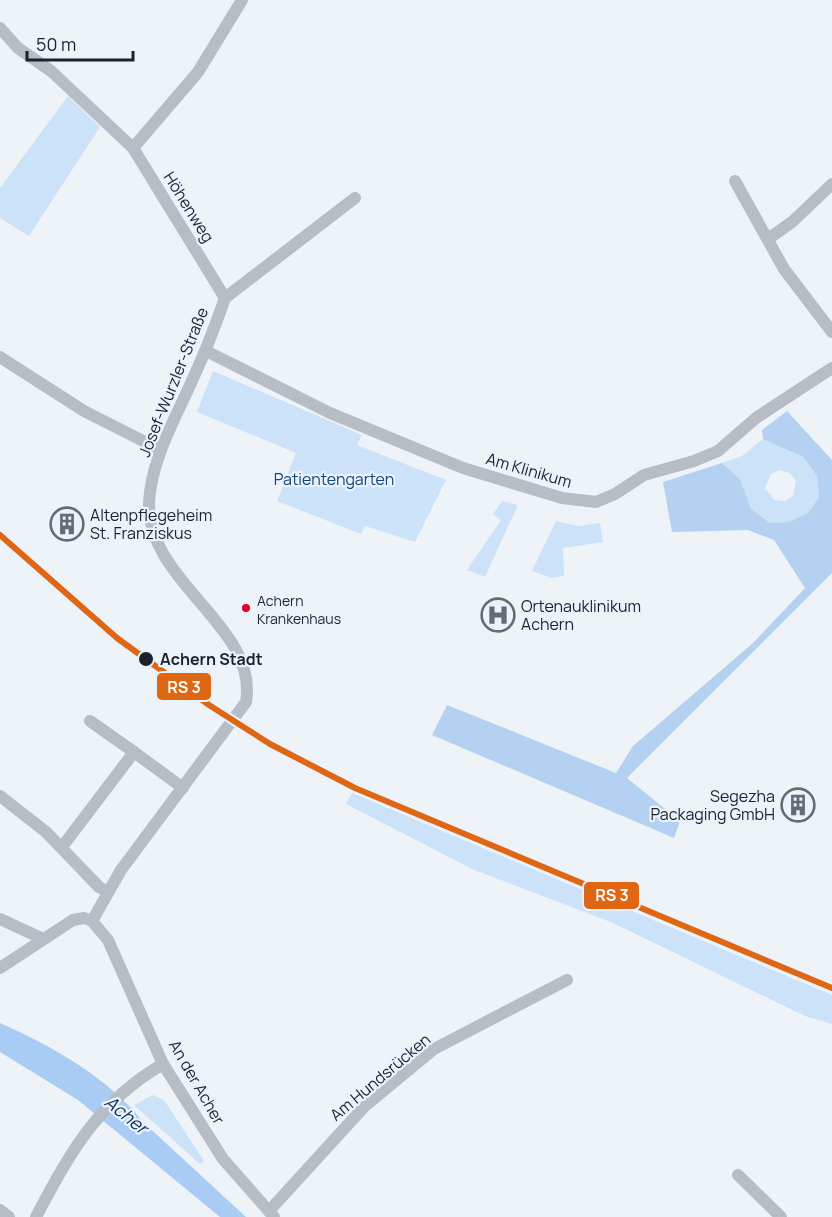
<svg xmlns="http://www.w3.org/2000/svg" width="832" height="1217" viewBox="0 0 832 1217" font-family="Manrope,sans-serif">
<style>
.green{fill:#cce2f9;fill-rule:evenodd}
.forest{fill:#b4d1f1}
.water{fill:#a9ccf4}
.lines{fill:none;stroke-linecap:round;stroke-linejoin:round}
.street{stroke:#b7bdc5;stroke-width:12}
.rail-1-casing{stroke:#e9f2fd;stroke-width:10}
.rail-1{stroke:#df6713;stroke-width:6}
.bus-dot{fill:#e4002b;stroke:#e9f2fd;stroke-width:2}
.stop-dot{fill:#1c2228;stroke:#e9f2fd;stroke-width:2}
.labels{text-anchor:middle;stroke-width:4.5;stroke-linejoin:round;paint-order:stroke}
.bus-label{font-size:14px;fill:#1c2228;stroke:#e9f2fd;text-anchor:start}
.street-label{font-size:16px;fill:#1c2228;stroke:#e9f2fd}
.park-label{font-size:16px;fill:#144778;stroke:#e9f2fd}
.poi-label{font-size:16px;fill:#1c2228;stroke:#e9f2fd;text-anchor:start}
.stop-label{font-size:16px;font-weight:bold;fill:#1c2228;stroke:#e9f2fd;text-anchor:start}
.water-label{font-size:18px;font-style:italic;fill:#0d3053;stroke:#e9f2fd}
.line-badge{stroke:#e9f2fd;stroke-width:2}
.badge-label{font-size:16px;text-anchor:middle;font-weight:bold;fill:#fff}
</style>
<rect width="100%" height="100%" fill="#eef3f8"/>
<g class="green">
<path d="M68 96 100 127 29 236 0 218V188Z"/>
<path d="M213 371 362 435 357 445 446 480 415 542 365 526 361 534 277 501 296 453 197 412Z"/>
<path d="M763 439 803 457 817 476 819 497 808 513 788 522 770 523 751 509 740 479 722 463 742 456ZM780 470 790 473 796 481 793 496 785 501 774 500 765 488 771 474Z"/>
<path d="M502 501 518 505 485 577 467 570 501 520 493 514Z"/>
<path d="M556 521 578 526 600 523 603 542 563 548 564 576 552 578 532 571Z"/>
<path d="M352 793 832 995V1024L805 1016 613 923 472 869 346 804Z"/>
<path d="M153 1095 164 1100 204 1161 200 1164 134 1105Z"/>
</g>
<path class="forest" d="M787 411 832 460V573L627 778 680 821 674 838 432 735 447 705 616 773 633 746 753 643 805 588 774 540 748 530 672 532 663 482 722 463 740 479 751 509 770 523 788 522 808 513 819 497 817 476 803 457 763 439 762 430Z"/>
<path class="water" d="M0 1023C52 1046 109 1078 144 1123L246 1217H220L78 1100 0 1052Z"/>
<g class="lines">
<g class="street">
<path d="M0 28 18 48 51 71 133 148 225 298"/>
<path d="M133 148 198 72 242 0"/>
<path d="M735 181 784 269 832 332"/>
<path d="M768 239 792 222 832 184"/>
<path d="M225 298 355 198"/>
<path d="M206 351 330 413 463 468 562 498 596 502 615 494 644 475 694 461 718 451 756 418 832 368"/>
<path d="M0 357 84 411 161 450"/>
<path d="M90 721 134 752"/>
<path d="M0 796 46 832 99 887 108 892"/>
<path d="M62 847 134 752 183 788"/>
<path d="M0 919 41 938"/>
<path d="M92 921 121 870 246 702C259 626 147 583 149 503 151 461 174 421 191 383 204 355 215 327 225 298"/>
<path d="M0 968 73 920 84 918 92 921 108 940 163 1064 223 1159 274 1217"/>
<path d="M738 1175 781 1217"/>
<path d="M0 1210 9 1217"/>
<path d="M269 1211 364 1107 434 1049 567 980"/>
<path d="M36 1217C69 1153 99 1101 163 1064"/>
</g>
<g class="rail-1-casing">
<path id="rail-1" d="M0 535 117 638 209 705 270 744 355 788 832 988"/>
</g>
<use href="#rail-1" class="rail-1"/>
</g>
<defs>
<g id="building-ring" transform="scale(1.725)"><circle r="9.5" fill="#e9f2fd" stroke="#666b71" stroke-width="1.5"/><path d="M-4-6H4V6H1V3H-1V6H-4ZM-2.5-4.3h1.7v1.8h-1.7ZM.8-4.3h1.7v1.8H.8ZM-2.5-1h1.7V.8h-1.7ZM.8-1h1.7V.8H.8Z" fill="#666b71"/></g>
<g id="hospital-ring" transform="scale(1.725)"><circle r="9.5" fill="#e9f2fd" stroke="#666b71" stroke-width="1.5"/><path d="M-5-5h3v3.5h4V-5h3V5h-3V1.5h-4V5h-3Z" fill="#666b71"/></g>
</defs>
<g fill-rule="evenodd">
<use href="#building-ring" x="67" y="524"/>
<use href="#hospital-ring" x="498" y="615"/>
<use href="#building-ring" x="798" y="805"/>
</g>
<circle class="bus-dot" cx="246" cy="608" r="5"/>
<circle class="stop-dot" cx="146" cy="659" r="8"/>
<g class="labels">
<g class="bus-label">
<text x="257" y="606">Achern<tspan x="257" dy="18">Krankenhaus</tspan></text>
</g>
<g class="street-label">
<text transform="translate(189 207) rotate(58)" y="6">Höhenweg</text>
<text transform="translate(173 382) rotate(-68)" y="6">Josef-Wurzler-Straße</text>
<text transform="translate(529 470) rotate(16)" y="6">Am Klinikum</text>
<text transform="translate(380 1077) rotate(-40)" y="6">Am Hundsrücken</text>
<text transform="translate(197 1082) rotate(60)" y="6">An der Acher</text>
</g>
<g class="park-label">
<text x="334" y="485">Patientengarten</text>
</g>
<g class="poi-label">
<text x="90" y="521">Altenpflegeheim<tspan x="90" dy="18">St. Franziskus</tspan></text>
<text x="521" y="612">Ortenauklinikum<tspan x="521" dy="18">Achern</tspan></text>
<text x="775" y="802" text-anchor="end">Segezha<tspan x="775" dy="18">Packaging GmbH</tspan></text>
</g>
<g class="stop-label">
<text x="160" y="665">Achern Stadt</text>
</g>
<g class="water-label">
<text transform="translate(126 1115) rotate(39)" y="6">Acher</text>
</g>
</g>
<g class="line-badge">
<rect x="156" y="672" width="56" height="29" rx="6" fill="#df6713"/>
<rect x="583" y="881" width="57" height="29" rx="6" fill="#df6713"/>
</g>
<g class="badge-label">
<text x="184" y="693">RS 3</text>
<text x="612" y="901">RS 3</text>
</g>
<path d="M27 51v9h106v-9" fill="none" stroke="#1c2228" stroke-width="3"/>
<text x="36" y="51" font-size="18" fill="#1c2228" stroke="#e9f2fd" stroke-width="4.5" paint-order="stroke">50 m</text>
</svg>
